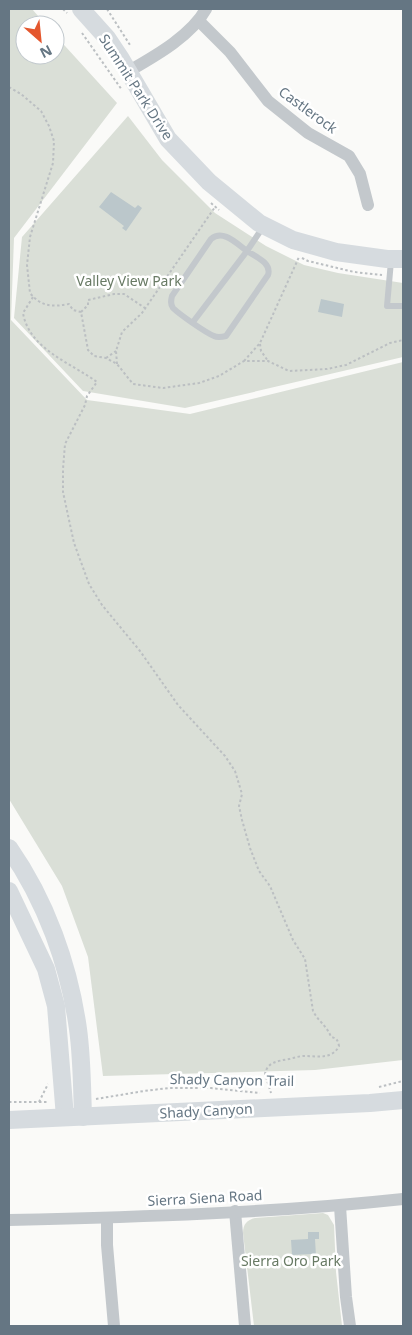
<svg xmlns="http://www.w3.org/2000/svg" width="412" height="1335" viewBox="0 0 412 1335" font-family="'Noto Sans',sans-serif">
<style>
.green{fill:#dadfd7}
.water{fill:#bbc7cb}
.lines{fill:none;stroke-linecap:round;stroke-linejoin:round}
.path{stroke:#bbbfc2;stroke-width:2;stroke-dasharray:2.5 2.5;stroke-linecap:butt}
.lane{stroke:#c3c8cc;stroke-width:6}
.street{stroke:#c3c8cc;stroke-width:12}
.secondary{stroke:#d6dbdf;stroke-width:18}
.labels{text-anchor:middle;stroke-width:5;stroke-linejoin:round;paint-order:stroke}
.street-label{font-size:14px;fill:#657683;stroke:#fff}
.park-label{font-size:14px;fill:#687a64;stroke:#fff}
</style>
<rect width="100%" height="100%" fill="#fafaf8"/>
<g class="green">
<path d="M9 9H32L46 25H25V55H55V35L117 103 14 238 11 320 87 400 190 414 403 362V1060L315 1070 103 1076 88 957 62 886 9 799Z"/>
<path d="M128 116 162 160 215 213 266 246 304 265 338 273 403 283V357L185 408 83 391 14 318 22 237Z"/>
<path d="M323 1213 328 1215 334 1225 336 1272 342 1326H254L243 1233C243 1224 247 1220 255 1218Z"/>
</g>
<g class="water">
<path d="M111 192 135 208 138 205 142 208 126 231 122 228 124 226 99 207Z"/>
<path d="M321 299 344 304 342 317 318 312Z"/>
<path d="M308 1232H319V1239H315L316 1256H312L311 1254 292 1255 291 1240 308 1239Z"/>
</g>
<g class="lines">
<g class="path">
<path d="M63 9 67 13"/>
<path d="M107 9 130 45"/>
<path d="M82 33 122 90"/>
<path d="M9 87 21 94 41 111 49 126 54 141 53 163 30 237 27 265 30 293C41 307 53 307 69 304L73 310 81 312 88 350 94 356 106 358 117 364 133 384 163 388 199 383 219 376 244 361H268L289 371 327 369 346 365 390 343 403 340"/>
<path d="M211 203 219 210"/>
<path d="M302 258 308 261 354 272 382 275"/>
<path d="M33 297 23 313C29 349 71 363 97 382L87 396 85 405 65 444 63 469V492L74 543 89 584 102 605 140 651 178 705 225 756 235 771 242 794 239 806 242 820 250 848 259 871 270 886 293 940 305 959 313 1011C318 1021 327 1026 331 1037 337 1038 338 1041 339 1046 332 1060 317 1056 304 1056 299 1056 294 1058 289 1059 278 1061 267 1062 265 1074L271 1093"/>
<path d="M81 312 88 305V300L114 294H124L145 308"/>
<path d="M260 344 261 351 268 361"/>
<path d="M106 358 116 351"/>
<path d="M244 361 260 343 299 257"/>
<path d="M117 364 116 351 122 332 142 313 215 207"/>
<path d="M379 1087 403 1081"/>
<path d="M96 1099 144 1091 169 1088H211L260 1093"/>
<path d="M9 1102H49"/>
<path d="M39 1102 48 1084"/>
</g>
<g class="lane">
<path d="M391 261 387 306H403"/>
<path d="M193 322 247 251C256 257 272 263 268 275L226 336C222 337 218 338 214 336 206 333 179 314 173 308 170 304 171 300 172 296L211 239C223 229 236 243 247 251L263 227"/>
</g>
<g class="street">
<path d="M199 21 230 52 268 101 308 133 349 156 360 174 368 205"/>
<path d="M129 71C155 56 191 36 206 9"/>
<path d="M340 1206 346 1297 350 1326"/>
<path d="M235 1211 245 1326"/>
<path d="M107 1218V1245L114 1326"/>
<path d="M9 1220C140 1217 273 1213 403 1199"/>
</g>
<g class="secondary">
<path d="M81 9 107 38 121 59 168 139 209 182 259 223 293 240 336 252 387 259H403"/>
<path d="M9 848C46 901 69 965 78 1029 82 1058 82 1087 83 1117"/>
<path d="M9 891 46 969 56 1006 65 1117"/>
<path d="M9 1120 370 1103 403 1100"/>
</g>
</g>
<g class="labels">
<g class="street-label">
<text transform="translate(136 87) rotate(57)" y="5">Summit Park Drive</text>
<text transform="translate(308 110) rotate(36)" y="5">Castlerock</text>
<text transform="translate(232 1080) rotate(1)" y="5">Shady Canyon Trail</text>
<text transform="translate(206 1111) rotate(-3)" y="5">Shady Canyon</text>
<text transform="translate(205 1198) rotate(-3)" y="5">Sierra Siena Road</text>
</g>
<g class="park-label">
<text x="129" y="286">Valley View Park</text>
<text x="291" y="1266">Sierra Oro Park</text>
</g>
</g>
<rect width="412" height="1335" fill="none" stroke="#657683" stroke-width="20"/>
<g transform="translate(40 40) rotate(153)"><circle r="24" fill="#ffffff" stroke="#c1c8cd"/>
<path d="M0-4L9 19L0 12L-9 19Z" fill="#e4572e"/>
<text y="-8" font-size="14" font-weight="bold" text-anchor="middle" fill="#657683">N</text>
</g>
</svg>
